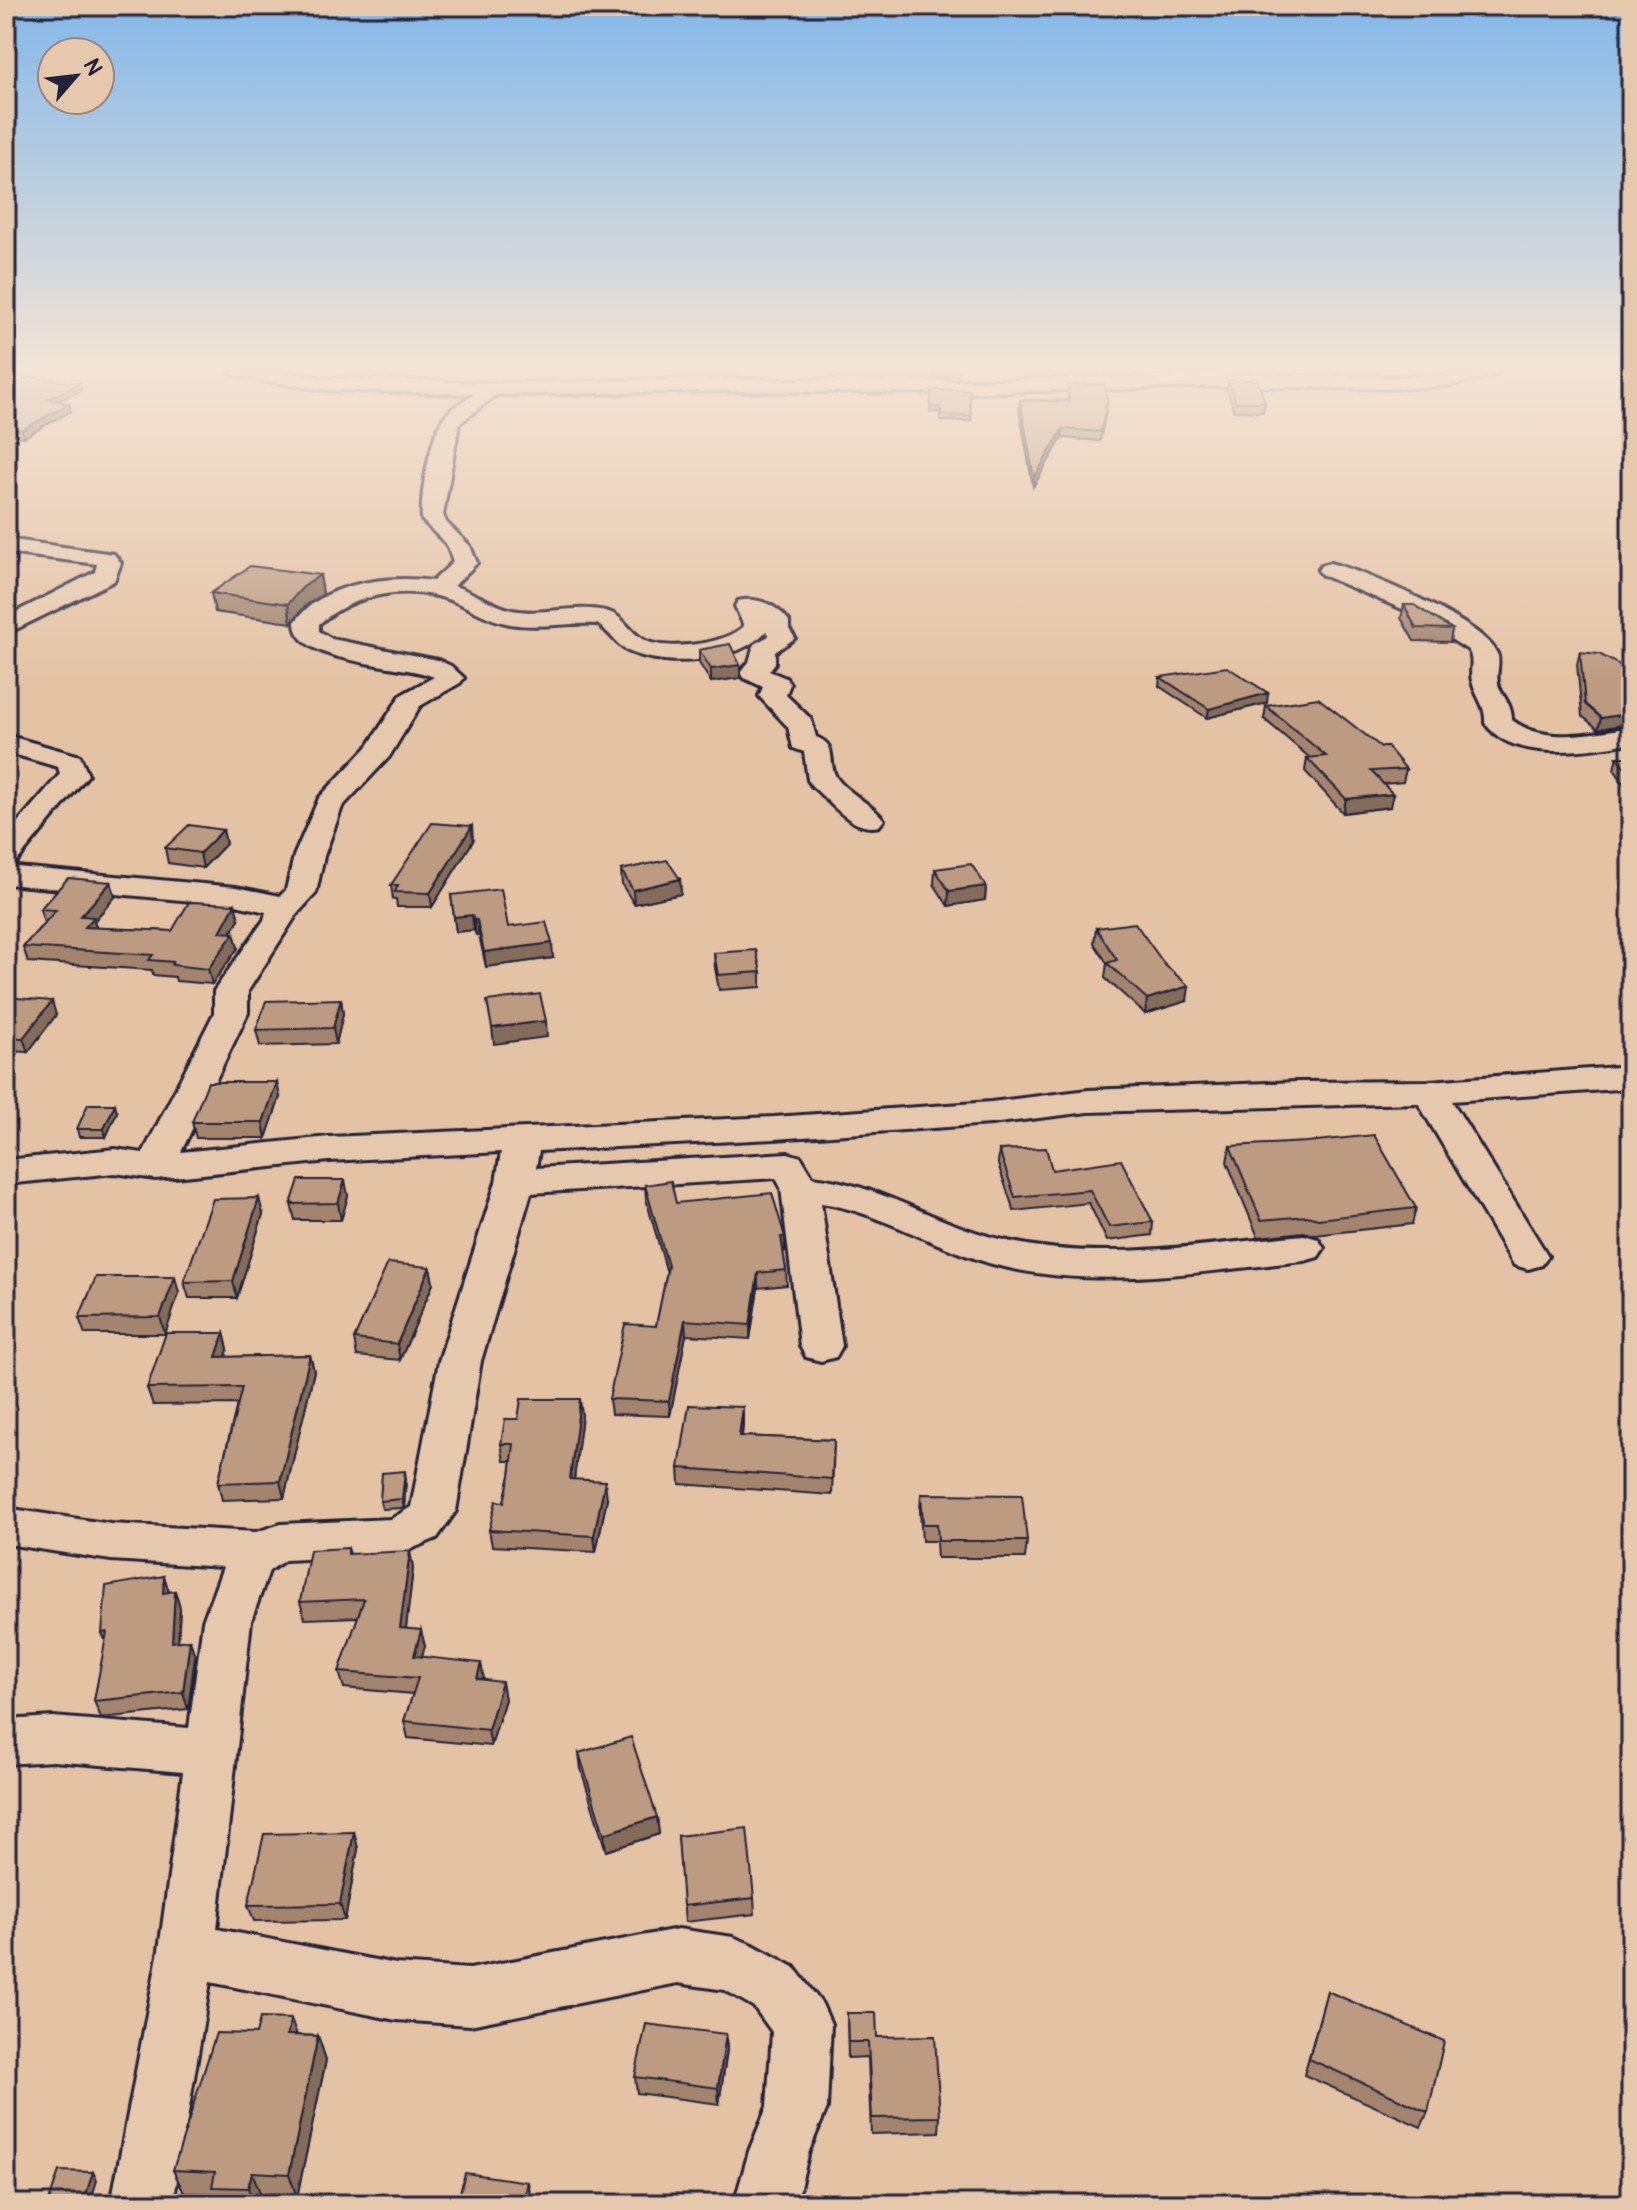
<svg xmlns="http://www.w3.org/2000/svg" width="1637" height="2210" viewBox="0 0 1637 2210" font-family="Pangolin,sans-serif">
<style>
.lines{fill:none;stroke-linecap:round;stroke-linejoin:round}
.minor-casing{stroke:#22223b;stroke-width:6}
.minor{fill:#e6c9ad;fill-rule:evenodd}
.wall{fill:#a3856e;stroke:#22223b;stroke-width:2}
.shaded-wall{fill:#846c5a;stroke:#22223b;stroke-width:2}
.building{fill:#bd9b80;stroke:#22223b;stroke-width:2}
</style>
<rect width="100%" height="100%" fill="#e4c3a4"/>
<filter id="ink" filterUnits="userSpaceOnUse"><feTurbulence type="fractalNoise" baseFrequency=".0125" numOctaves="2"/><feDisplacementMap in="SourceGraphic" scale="16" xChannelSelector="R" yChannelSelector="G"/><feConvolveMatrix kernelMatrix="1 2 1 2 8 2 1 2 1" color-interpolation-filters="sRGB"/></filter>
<g filter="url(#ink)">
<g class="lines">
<g class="minor-casing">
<g id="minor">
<path d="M229 371H277L324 378 491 383 729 379 953 381 1239 374 1392 377 1498 371 1496 375 1446 386 1392 389 1239 386 953 393 729 391 496 395 459 424 443 515 446 522 470 546 477 563 454 586C474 592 492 605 512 610 542 616 574 604 605 611 624 615 628 631 644 640 666 652 727 644 744 626L735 606 738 601C758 596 778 606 789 621V629L795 638 775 652V663L769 671 786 678 790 684 786 695 811 719 816 737C837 745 828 758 835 775 842 790 873 804 884 820L879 826C853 833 831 802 812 786L808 780 804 752 793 748 788 727 759 696 763 687 744 678 740 673 749 662 754 644 769 636 766 631C738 663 668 668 630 652 617 647 610 631 597 624 568 622 539 629 510 624 487 620 469 606 447 599 405 585 353 594 319 624V631L332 639 438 660 451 666 464 678 460 683 420 706 389 757 342 807 324 856 316 893 297 914 248 991V1013L181 1152 329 1137 774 1117 991 1102 1088 1090 1297 1082 1429 1081 1631 1066V1088L1452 1101 1548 1256 1542 1265 1528 1269 1514 1265 1418 1103 1088 1112 991 1124 774 1139 539 1151 536 1168 788 1153 801 1157 813 1177C880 1185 935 1223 999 1239 1098 1264 1205 1244 1304 1235L1318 1239 1324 1248 1318 1257 1304 1261C1204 1271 1098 1290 1000 1266 940 1251 878 1211 821 1203L842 1346 836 1357 821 1361 806 1357 800 1346 781 1188 776 1178 531 1193 481 1361 456 1511 437 1538 404 1552 391 1555 285 1560 269 1571 251 1621 217 1929 396 1964 470 1969 678 1929 733 1937 753 1945 794 1967 822 2004 831 2024 827 2108 809 2151 796 2204H734L749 2151 767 2107 772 2032 754 2007 725 1990 678 1983 470 2025 396 2020 210 1982 173 2204H111L159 1950 183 1772 53 1761 6 1764V1720L53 1717 189 1728 203 1621 223 1567 111 1560 6 1544V1508L111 1524 256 1532 281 1524 391 1519 411 1507 439 1361 496 1182 501 1152 329 1161 155 1179 115 1173 6 1184V1160L115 1149 143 1153 214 1013V991L264 920 266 912 236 905 6 884V866L236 887 280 896 286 890 294 856 319 798 368 746 401 695 434 677C402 663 294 665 295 622 323 582 388 575 433 581L453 562 447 545 422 520C420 496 430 435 445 416 452 406 465 401 475 394L324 390 238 377Z"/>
<path d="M6 539 114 554 121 563 114 581 6 634V617L95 572 97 564 6 553Z"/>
<path d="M1330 563C1363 571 1488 623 1498 656 1500 666 1495 676 1499 687 1505 700 1512 705 1512 720 1545 745 1593 733 1631 727V743C1590 750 1513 764 1485 723 1486 705 1476 698 1472 681 1469 670 1475 660 1468 650L1407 611 1322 575 1318 570 1322 565Z"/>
<path d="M6 735 80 756 88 775 17 861 6 864V836L60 774 58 767 6 752Z"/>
</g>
</g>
<use href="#minor" class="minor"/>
</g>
<g class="wall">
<path d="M933 371H959L958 378H933Z"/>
<path d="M1065 371H1099V374L1066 375Z"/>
<path d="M1228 380 1265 402 1263 412 1234 411 1227 389Z"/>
<path d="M1068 385 1106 412 1100 441 1062 438 1033 487 1019 408 1020 400 1068 401Z"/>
<path d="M6 388 81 390 59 401 69 404 71 411 24 437 6 435Z"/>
<path d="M932 390 971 416V421H940V412L930 413Z"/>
<path d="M320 575 323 594 305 606 291 623 215 612 211 593Z"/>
<path d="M1404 605 1452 629 1450 642 1414 641 1401 618Z"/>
<path d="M699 650 740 665V678L711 682 699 663Z"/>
<path d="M1580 652 1629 724 1598 729 1582 716 1577 664Z"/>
<path d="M1160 677 1267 703 1207 718 1159 686Z"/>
<path d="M1266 706 1406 769 1403 782 1383 784 1390 807 1343 813 1305 771 1307 758 1309 757 1264 719Z"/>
<path d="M1617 757H1631V794L1614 769Z"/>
<path d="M223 830 226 844 203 868 168 863 165 848Z"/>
<path d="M473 841 432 907H397L396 899H393L391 885Z"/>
<path d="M935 869 986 886 985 900 948 906 934 884Z"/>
<path d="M621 870 680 879 681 894 634 904 622 885Z"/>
<path d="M111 882 115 897 94 921 96 928 172 931 239 919 231 933H234L238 948 212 984 176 981 175 977 153 975 152 970 28 962 23 947 44 923 40 909Z"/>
<path d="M451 895 508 927 553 958 486 967 479 935H476L474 930 456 932Z"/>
<path d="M1096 928 1187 1001 1145 1014 1105 978 1107 963 1094 943Z"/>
<path d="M714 953 761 972V987L719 990 715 968Z"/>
<path d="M6 997 56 1015 28 1052 6 1051Z"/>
<path d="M341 999 343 1014 336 1044 260 1046 256 1030Z"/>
<path d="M280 1097 266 1138H196L192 1122Z"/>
<path d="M117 1112 106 1137H79L77 1129Z"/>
<path d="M1230 1146 1416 1208 1412 1224 1315 1235 1304 1232 1258 1237 1227 1162Z"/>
<path d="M999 1150 1052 1170 1153 1222 1152 1235 1107 1241 1089 1203 1014 1211 998 1164Z"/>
<path d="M645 1185 676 1203 785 1251 783 1252 786 1270 787 1285 758 1288 750 1339 686 1335 670 1416 611 1414 609 1399 656 1326 667 1273 646 1199Z"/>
<path d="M348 1196 341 1220H295L291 1204Z"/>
<path d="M263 1214 237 1298H189L184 1282Z"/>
<path d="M430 1267 433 1284 400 1360 357 1356 354 1339Z"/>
<path d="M179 1293 165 1334H85L79 1318Z"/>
<path d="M224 1333 228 1349 226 1357 310 1355 314 1371 284 1498 222 1500 218 1483 237 1404 153 1405 147 1388Z"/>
<path d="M743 1407V1424L742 1436 834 1440 832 1495 680 1484 679 1468Z"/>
<path d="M582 1415 574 1479 607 1498 596 1552 492 1546 489 1530 504 1502 510 1476 512 1461H504L501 1444 518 1419Z"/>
<path d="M406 1479 404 1508 382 1509 380 1501Z"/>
<path d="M921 1494 1027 1541 1025 1558H937L936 1541H922L920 1511Z"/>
<path d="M348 1548 350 1554 413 1568 406 1628 425 1646 422 1656 484 1680 505 1699 491 1746 408 1738 404 1721 413 1694 344 1688 339 1672 358 1617 305 1619 300 1602Z"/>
<path d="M164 1576 169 1592 175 1591 180 1608 178 1642 190 1640 195 1657 188 1709 101 1718 94 1701 106 1642 102 1633Z"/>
<path d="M579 1753 657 1817 659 1834 606 1851 581 1769Z"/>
<path d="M354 1832 358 1849 345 1920 254 1921 248 1905Z"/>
<path d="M678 1836 754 1898 755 1914 685 1922Z"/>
<path d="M1327 1991 1428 2112 1421 2127 1304 2075Z"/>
<path d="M847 2013 877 2037 940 2117 939 2132 871 2134 868 2057 848 2058Z"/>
<path d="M291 2019 297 2035 318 2036 326 2060 297 2197 261 2195 259 2204H219L215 2194 184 2193 173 2170 256 2034Z"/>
<path d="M726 2034 727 2050 719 2104 637 2093 635 2077Z"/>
</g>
<g class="shaded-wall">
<path d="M80 383 81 390 50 406 48 399Z"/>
<path d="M69 404 71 411 24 437 22 430Z"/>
<path d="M1063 429 1062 438 1033 487 1034 478Z"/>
<path d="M320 575 323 594 305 606 291 623 288 604 302 588Z"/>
<path d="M740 665V678L711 682V669Z"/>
<path d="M1268 693 1267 703 1207 718 1209 709Z"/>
<path d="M1631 700V710L1617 714 1620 702Z"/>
<path d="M1631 713 1629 724 1598 729 1601 718Z"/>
<path d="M1393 794 1390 807 1343 813 1346 799Z"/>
<path d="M472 826 473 841 432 907 430 893Z"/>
<path d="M223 830 226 844 203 868 200 853Z"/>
<path d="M680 879 681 894 634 904 633 890Z"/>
<path d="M111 882 115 897 94 921 98 932 86 930 81 916Z"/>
<path d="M986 886 985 900 948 906 949 891Z"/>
<path d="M235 904 239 919 223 947 220 932Z"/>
<path d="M472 915 474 930 456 932 454 917Z"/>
<path d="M474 920H477L479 935H476Z"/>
<path d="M234 933 238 948 212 984 208 969Z"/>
<path d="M552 943 553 958 486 967 484 952Z"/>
<path d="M1189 986 1187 1001 1145 1014 1147 999Z"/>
<path d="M341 999 343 1014 336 1044 333 1028Z"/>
<path d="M52 1001 56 1015 28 1052 23 1038Z"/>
<path d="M546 1021 547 1037 494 1044 492 1028Z"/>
<path d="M277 1082 280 1097 266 1138 263 1122Z"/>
<path d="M115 1104 117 1112 106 1137 104 1129Z"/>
<path d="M345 1180 348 1196 341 1220 338 1203Z"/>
<path d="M259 1198 263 1214 237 1298 233 1281Z"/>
<path d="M781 1237H785V1251L781 1252Z"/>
<path d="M430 1267 433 1284 400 1360 397 1344Z"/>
<path d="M758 1273V1288L750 1339V1325Z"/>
<path d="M175 1277 179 1293 165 1334 160 1317Z"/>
<path d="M685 1320 686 1335 670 1416 669 1401Z"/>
<path d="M224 1333 228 1349 221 1373 216 1357Z"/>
<path d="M310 1355 314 1371 284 1498 280 1481Z"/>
<path d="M580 1399 582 1415 572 1496 570 1479Z"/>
<path d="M743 1407V1424L740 1453 739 1436Z"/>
<path d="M405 1471 406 1479 404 1508 402 1499Z"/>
<path d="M605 1481 607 1498 596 1552 594 1536Z"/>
<path d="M410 1551 413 1568 404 1645 400 1628Z"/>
<path d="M164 1576 169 1593H163Z"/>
<path d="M175 1591 180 1608 177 1659 172 1642Z"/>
<path d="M421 1630 425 1646 417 1672 414 1656Z"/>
<path d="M190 1640 195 1657 188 1709 183 1692Z"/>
<path d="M481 1663 484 1679H477Z"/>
<path d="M502 1682 505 1699 491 1746 488 1730Z"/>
<path d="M657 1817 659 1834 606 1851 604 1834Z"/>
<path d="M354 1832 358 1849 345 1920 340 1904Z"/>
<path d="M291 2019 299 2042 287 2035Z"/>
<path d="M726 2034 727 2050 719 2104 718 2088Z"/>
<path d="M318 2036 326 2060 297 2197 289 2174Z"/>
<path d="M93 2172 97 2180 90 2204H83Z"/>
<path d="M252 2172 261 2195 259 2204H254L248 2188Z"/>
<path d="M528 2182 531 2198 530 2204H523Z"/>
</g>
<g class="building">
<path d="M31 377 80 383 48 399 69 404 22 430 6 428V388Z"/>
<path d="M1228 380H1257L1265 402H1236Z"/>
<path d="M1105 384 1107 403 1101 432 1063 429 1034 478 1020 400 1069 401 1068 385Z"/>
<path d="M932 390H969L971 416 941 415 940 407H930Z"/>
<path d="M250 566 320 575 302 588 288 604 211 593Z"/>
<path d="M1404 605H1414L1452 629 1416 628Z"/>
<path d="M730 644 740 665 711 669 699 650Z"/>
<path d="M1580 652 1599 654 1631 671V700L1620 702 1631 713 1601 718 1585 704Z"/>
<path d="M1227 667 1268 693 1209 709 1160 677Z"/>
<path d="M1318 698 1381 747 1387 746 1406 769 1371 771 1393 794 1346 799 1307 758 1326 756 1266 706Z"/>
<path d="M1617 757H1631V776Z"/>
<path d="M432 823 472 826 430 893 395 892 398 885H391Z"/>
<path d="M189 825 223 830 200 853 165 848Z"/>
<path d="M667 860 680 879 633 890 621 870Z"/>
<path d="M971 864 986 886 949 891 935 869Z"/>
<path d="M68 878 111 882 81 916 94 917 85 927 172 931 189 902 235 904 220 932 234 933 208 969 172 965 173 962 149 960 153 955 23 947 56 910 40 909Z"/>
<path d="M501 889 508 927 546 922 552 943 484 952 477 920H474L472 915 454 917 451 895Z"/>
<path d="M1135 923 1165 965 1189 986 1147 999 1107 963 1117 960 1096 928Z"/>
<path d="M756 950 761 972 718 975 714 953Z"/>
<path d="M540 994 546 1021 492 1028 487 1001Z"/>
<path d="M6 997 52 1001 23 1038 6 1037Z"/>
<path d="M341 999 333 1028 256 1030 266 1001Z"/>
<path d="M208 1082H277L263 1122H192Z"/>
<path d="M88 1104H115L104 1129H77Z"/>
<path d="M1374 1135 1416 1208 1318 1219 1307 1216 1261 1220 1230 1146 1307 1142Z"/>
<path d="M1046 1148 1052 1170 1121 1160 1153 1222 1109 1227 1090 1190 1015 1197 999 1150Z"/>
<path d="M299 1180H345L338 1203 291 1204Z"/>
<path d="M671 1181 676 1203 772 1193 785 1237H781L786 1270 758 1273 750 1325 685 1320 669 1401 609 1399 625 1324 656 1326 668 1266 645 1185Z"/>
<path d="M259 1198 233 1281 184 1282 213 1199Z"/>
<path d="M388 1263 430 1267 397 1344 354 1339Z"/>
<path d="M96 1277H175L160 1317 79 1318Z"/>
<path d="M166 1333H224L216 1357 310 1355 280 1481 218 1483 242 1387 147 1388Z"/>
<path d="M521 1399H580L570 1479 605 1481 594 1536 489 1530 496 1501 504 1502 510 1476 514 1444H501L505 1419H518Z"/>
<path d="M689 1405 743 1407 739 1436 834 1440 832 1479 679 1468Z"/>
<path d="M405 1471 402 1499 380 1501 382 1473Z"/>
<path d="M921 1494 1022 1495 1027 1541H938L937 1524H923Z"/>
<path d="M348 1548V1554L410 1551 400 1628 421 1630 414 1656 481 1663 477 1679 502 1682 488 1730 404 1721 418 1678 339 1672 364 1599 300 1602 310 1550Z"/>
<path d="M164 1576 163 1593 175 1591 172 1642 190 1640 183 1692 94 1701 107 1632 102 1633 106 1586Z"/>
<path d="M631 1737 657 1817 604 1834 579 1753Z"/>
<path d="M747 1828 754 1898 683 1906 678 1836Z"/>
<path d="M354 1832 340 1904 248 1905 264 1834Z"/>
<path d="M1327 1991 1444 2041 1428 2112 1309 2059Z"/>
<path d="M847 2013H876L877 2037 935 2036 940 2117 872 2118 868 2042H848Z"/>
<path d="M260 2018 291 2019 287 2035 318 2036 289 2174 252 2172 248 2188 212 2187 215 2172 173 2170 216 2033 256 2034Z"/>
<path d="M646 2024 726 2034 718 2088 635 2077Z"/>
<path d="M59 2171 93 2172 83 2204H48Z"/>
<path d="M465 2173 528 2182 523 2204H457Z"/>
</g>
</g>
<linearGradient id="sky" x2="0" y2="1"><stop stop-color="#84b8e9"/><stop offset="0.54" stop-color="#f3e4d6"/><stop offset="1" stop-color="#f3e4d6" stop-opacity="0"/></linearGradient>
<rect width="1637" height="681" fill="url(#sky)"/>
<rect width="1637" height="2210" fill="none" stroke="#e6c9ad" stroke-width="32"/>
<rect x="16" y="16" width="1605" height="2178" fill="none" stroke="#22223b" stroke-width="3" filter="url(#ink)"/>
<g transform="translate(76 76) rotate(62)"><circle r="38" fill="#e6c9ad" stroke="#98867f" stroke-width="2"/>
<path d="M0-6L14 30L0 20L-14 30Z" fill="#22223b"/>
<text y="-12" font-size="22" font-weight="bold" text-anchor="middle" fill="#22223b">N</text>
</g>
</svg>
